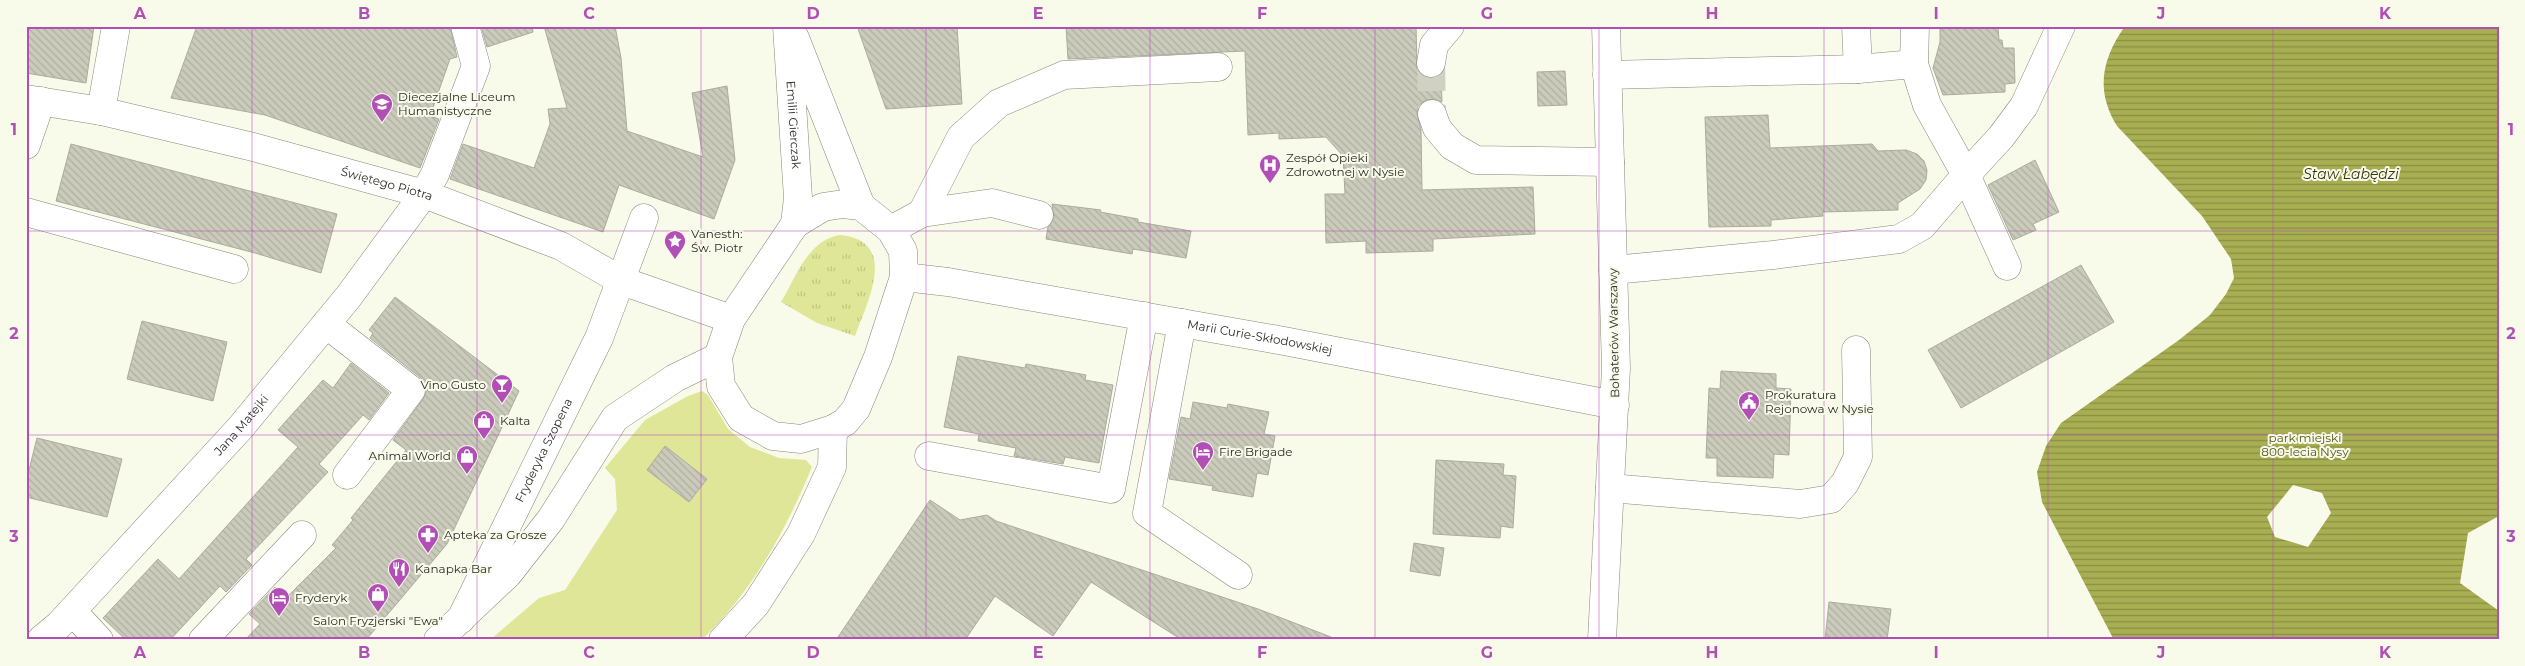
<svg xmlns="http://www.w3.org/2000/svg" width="2525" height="666" viewBox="0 0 2525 666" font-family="Montserrat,sans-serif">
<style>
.grass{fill:url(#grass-tufts)}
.park{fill:#e0e697}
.water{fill:url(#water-rules);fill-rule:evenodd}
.building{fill:url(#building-back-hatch);stroke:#abac9d}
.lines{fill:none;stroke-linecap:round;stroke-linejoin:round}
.minor-tunnel{stroke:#cfd1c3;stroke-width:28;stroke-dasharray:28 14;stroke-linecap:butt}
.minor-casing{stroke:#878879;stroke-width:29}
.minor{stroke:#fff;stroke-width:28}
.grid{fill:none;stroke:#b24fb6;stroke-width:1;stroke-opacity:0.55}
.labels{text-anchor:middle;stroke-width:4;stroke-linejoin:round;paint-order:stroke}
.poi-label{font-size:12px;fill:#2d2d27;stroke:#f8faea;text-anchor:start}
.street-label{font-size:12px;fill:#2d2d27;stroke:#f8faea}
.park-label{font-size:12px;fill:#555815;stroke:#f8faea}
.water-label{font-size:14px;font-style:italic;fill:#34360f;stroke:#f8faea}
.neatline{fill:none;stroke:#b24fb6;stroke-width:2}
.grid-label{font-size:16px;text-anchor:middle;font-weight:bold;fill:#b24fb6}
</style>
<defs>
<pattern id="grass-tufts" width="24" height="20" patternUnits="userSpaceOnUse" patternTransform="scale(1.25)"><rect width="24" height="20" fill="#e0e697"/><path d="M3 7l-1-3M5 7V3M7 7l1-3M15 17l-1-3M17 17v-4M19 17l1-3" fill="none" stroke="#c0c682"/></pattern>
<pattern id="water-rules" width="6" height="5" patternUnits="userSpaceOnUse" patternTransform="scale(1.25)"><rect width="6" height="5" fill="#a8ae52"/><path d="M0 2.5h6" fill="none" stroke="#898e44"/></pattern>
<pattern id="building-back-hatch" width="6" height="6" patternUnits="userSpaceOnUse" patternTransform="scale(1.25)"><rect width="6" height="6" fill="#cacbbb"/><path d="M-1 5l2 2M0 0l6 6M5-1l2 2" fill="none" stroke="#aeafa1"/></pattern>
</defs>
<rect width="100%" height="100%" fill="#f8faea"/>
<path class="grass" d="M840 235C900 241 867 302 855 336L817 323 781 302C796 277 808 240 840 235Z"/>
<path class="park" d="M702 391 708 395 728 429 750 447 779 458 806 460 812 467C786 530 752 592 702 640H490L539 598 565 590 617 510 615 479 605 468 645 420 688 396Z"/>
<path class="water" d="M2125 26H2499V516L2468 533 2460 583 2499 611V640H2114L2042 502 2037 472 2046 446 2061 423 2179 340 2210 315 2226 294 2234 278 2231 259 2202 216 2117 126C2095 90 2102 59 2125 26ZM2293 485 2322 493 2331 513 2308 547 2275 537 2267 517Z"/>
<g class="building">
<path d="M26 26H94L86 83 26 73Z"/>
<path d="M197 26H450L457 57 450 59 430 116 439 119 420 168 265 115 171 98Z"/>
<path d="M481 26H532L533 32 487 47Z"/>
<path d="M544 26H615L621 58 627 131 703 157 692 93 727 86 735 160 714 219 619 185 603 232 450 179 463 144 534 168 550 124 548 109 567 108Z"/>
<path d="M857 26H957L962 104 886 109Z"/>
<path d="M1066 26H1416L1417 69 1421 75 1428 78 1441 74 1442 102 1434 99 1426 100 1420 104 1417 112 1421 130 1422 190 1533 187 1535 234 1433 239V251L1366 253V241L1326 243 1325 194H1345L1343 156 1326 137 1279 139V133L1248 135 1245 51 1068 59Z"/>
<path d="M1940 26H1998L1999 40H2002L2003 48H2014L2015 83 2005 84V92L1943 95 1933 68 1940 42Z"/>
<path d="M1565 71 1567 105 1538 106 1537 72Z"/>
<path d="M1768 115 1770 148 1872 144 1878 151 1906 150 1917 154 1924 161 1927 170 1926 180 1920 189 1898 203V210L1822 212 1823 216 1771 220V226L1709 227 1705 117Z"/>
<path d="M71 144 337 214 321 273 255 253 56 201Z"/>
<path d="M2035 160 2059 212 2033 224 2036 230 2013 240 1988 185Z"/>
<path d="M1052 204 1101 210 1100 212 1138 219V222L1191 231 1186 258 1133 249 1132 254 1046 239 1048 227 1054 218Z"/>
<path d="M2081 265 2114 322 1961 408 1928 350Z"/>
<path d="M395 297 519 391 447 544 366 640H245L260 624 249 614 275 587 286 598 336 548 332 545 353 520 351 518 406 450 393 440 423 399 426 392V384L421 378 370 338 373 333 369 330Z"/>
<path d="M142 321 227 342 213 401 127 379Z"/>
<path d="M958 356 1025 368 1026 364 1086 375 1085 380 1113 385 1099 463 1065 457 1063 464 1014 456 1016 448 978 441 979 434 944 427Z"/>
<path d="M351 363 389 393 369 420 363 415 319 464 328 472 246 559 252 565 226 592 220 586 170 640H126L103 618 158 559 179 579 298 447 278 430 323 380 333 388Z"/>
<path d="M1721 371 1776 374V388L1791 389 1789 455 1774 454 1773 478 1717 476V458H1706L1709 388 1720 389Z"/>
<path d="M1193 402 1227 408 1228 404 1269 412 1264 434 1275 436 1268 475 1257 473 1253 497 1212 490 1213 486 1169 479 1181 417 1190 419Z"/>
<path d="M37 438 122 459 107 517 26 497V482Z"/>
<path d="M665 446 707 479 689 502 647 470Z"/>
<path d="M1436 460 1504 464 1503 475 1516 476 1513 528 1501 526 1500 538 1433 534Z"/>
<path d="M930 500 960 520 987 515 996 521 1258 609 1331 637 1330 640H1182L1091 582 1053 636 995 596 965 640H836Z"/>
<path d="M1414 543 1444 548 1440 576 1410 571Z"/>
<path d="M1829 602 1891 609 1887 640H1825Z"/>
</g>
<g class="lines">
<path class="minor-tunnel" d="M1431 63 1432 114"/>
<g class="minor-casing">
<g id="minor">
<path id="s1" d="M787 26 798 198 795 224"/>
<path d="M1856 26 1858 69"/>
<path d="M1915 26 1914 64 1927 105 1966 175 2001 137 2024 106 2061 26"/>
<path d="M795 38 861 206"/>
<path d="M1431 63 1434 45 1450 26"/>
<path d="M1607 75 1858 69 1914 64"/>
<path id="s2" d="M26 99 101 111 253 147 424 194 561 246 622 281 731 319"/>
<path d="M101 111 116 26"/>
<path d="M1432 114 1437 128 1452 146 1476 160 1610 162"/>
<path d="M26 145 41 101"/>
<path d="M843 204 861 206 891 230 903 251 904 277 878 357 856 409 845 422 833 429 801 439 773 436 741 418 721 386 718 357 731 319 795 224 823 207Z"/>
<path d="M26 212 234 269"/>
<path d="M922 213 992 203 1039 215"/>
<path d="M891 230 922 213 961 137 999 103 1064 75 1218 67"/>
<path d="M1613 270 1773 255 1899 239 1922 226 1966 175 2007 266"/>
<path id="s3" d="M904 277 948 282 1284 341 1615 405"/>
<path d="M1182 323 1147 513 1238 575"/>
<path d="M326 324 411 390 347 475"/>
<path d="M929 456 1111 489 1144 316"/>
<path d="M1610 488 1800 504 1831 499 1845 483 1858 457 1856 350"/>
<path d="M72 611 99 640"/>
<path id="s4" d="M461 619 599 338 644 218"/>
<path id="s5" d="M41 640 59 625 241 427 349 296 424 194 435 174 476 66 465 26"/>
<path d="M203 640 302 535"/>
<path d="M438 640 508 574 551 519 615 418 675 378 718 357"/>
<path d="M723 640 756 604 801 534 832 467 833 429"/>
<path d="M1602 640 1616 368 1606 26"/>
</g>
</g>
<use href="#minor" class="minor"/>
</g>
<path class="grid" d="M252 26V640M477 26V640M701 26V640M926 26V640M1150 26V640M1375 26V640M1599 26V640M1824 26V640M2048 26V640M2273 26V640M26 231H2499M26 435H2499"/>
<defs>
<g id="school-pin" transform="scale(1.125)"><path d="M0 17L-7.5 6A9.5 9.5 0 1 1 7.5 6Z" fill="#b24fb6" stroke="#f8faea"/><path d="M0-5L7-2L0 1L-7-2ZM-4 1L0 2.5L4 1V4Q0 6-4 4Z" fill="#fff"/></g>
<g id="hospital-pin" transform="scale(1.125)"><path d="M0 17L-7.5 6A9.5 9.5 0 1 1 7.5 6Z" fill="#b24fb6" stroke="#f8faea"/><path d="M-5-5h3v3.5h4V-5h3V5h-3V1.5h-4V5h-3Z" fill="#fff"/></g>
<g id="sight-pin" transform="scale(1.125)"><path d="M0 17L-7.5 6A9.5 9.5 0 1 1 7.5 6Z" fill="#b24fb6" stroke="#f8faea"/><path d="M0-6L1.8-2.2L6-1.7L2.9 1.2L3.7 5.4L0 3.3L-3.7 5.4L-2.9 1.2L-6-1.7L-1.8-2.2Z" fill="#fff"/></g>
<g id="bar-pin" transform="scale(1.125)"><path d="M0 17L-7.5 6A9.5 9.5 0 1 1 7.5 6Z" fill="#b24fb6" stroke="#f8faea"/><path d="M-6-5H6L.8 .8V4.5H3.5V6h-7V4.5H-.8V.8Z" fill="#fff"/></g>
<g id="civic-pin" transform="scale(1.125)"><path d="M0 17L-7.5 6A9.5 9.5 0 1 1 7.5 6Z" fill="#b24fb6" stroke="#f8faea"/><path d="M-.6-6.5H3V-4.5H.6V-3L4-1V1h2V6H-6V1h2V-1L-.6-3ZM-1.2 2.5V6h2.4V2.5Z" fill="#fff"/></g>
<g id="shop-pin" transform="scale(1.125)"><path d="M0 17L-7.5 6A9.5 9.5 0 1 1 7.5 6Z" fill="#b24fb6" stroke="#f8faea"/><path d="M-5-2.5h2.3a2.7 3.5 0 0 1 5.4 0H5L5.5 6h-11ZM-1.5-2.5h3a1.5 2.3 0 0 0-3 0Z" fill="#fff"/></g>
<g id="hotel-pin" transform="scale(1.125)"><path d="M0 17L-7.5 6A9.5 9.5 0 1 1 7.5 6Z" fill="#b24fb6" stroke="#f8faea"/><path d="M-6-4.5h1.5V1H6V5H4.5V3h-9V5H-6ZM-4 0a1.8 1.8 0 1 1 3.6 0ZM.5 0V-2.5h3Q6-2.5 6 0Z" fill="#fff"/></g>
<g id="pharmacy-pin" transform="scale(1.125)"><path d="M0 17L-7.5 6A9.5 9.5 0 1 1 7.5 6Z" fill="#b24fb6" stroke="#f8faea"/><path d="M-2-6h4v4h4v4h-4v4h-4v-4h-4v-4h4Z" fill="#fff"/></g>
<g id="restaurant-pin" transform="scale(1.125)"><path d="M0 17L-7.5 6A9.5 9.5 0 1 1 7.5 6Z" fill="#b24fb6" stroke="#f8faea"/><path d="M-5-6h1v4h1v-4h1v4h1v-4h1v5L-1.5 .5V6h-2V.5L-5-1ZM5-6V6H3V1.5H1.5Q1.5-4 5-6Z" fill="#fff"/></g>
</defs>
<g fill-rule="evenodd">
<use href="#school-pin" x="382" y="104"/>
<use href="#hospital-pin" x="1270" y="165"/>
<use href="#sight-pin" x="675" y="241"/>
<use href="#bar-pin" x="502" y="385"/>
<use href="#civic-pin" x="1749" y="402"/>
<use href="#shop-pin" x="484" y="421"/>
<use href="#hotel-pin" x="1203" y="452"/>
<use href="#shop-pin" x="467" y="456"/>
<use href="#pharmacy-pin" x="428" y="535"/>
<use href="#restaurant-pin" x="399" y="569"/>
<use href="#shop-pin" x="378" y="594"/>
<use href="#hotel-pin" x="279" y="598"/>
</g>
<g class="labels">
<g class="poi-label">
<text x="398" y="101">Diecezjalne Liceum<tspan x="398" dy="14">Humanistyczne</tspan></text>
<text x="1286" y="162">Zespół Opieki<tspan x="1286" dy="14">Zdrowotnej w Nysie</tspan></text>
<text x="691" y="238">Vanesth:<tspan x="691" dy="14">Św. Piotr</tspan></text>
<text x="486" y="389" text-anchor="end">Vino Gusto</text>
<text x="1765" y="399">Prokuratura<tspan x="1765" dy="14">Rejonowa w Nysie</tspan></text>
<text x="500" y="425">Kalta</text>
<text x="1219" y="456">Fire Brigade</text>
<text x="451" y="460" text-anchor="end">Animal World</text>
<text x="444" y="539">Apteka za Grosze</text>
<text x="415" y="573">Kanapka Bar</text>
<text x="295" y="602">Fryderyk</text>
<text x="378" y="625" text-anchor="middle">Salon Fryzjerski "Ewa"</text>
</g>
<g class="street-label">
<text dy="4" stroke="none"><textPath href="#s1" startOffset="99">Emilii Gierczak</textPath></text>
<text dy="4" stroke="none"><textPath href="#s2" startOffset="371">Świętego Piotra</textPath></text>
<text transform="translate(1614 333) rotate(-91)" y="4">Bohaterów Warszawy</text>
<text dy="4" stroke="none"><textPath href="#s3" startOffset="361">Marii Curie-Skłodowskiej</textPath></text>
<text dy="4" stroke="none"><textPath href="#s5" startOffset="294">Jana Matejki</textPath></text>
<text dy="4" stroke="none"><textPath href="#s4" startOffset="188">Fryderyka Szopena</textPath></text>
</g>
<g class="park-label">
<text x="2305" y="442">park miejski<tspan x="2305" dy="14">800-lecia Nysy</tspan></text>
</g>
<g class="water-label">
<text x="2351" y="179">Staw Łabędzi</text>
</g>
</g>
<rect width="2525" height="666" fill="none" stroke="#f8faea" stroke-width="55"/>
<rect x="28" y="28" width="2470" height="610" class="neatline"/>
<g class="grid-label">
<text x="140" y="19">A</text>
<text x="364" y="19">B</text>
<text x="589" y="19">C</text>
<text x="813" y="19">D</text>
<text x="1038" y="19">E</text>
<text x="1262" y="19">F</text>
<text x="1487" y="19">G</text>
<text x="1712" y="19">H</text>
<text x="1936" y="19">I</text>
<text x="2161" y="19">J</text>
<text x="2385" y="19">K</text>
<text x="14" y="135">1</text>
<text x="2511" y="135">1</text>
<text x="14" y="339">2</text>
<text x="2511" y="339">2</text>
<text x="14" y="542">3</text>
<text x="2511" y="542">3</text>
<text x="140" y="658">A</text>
<text x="364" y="658">B</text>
<text x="589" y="658">C</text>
<text x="813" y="658">D</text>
<text x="1038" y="658">E</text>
<text x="1262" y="658">F</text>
<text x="1487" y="658">G</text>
<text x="1712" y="658">H</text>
<text x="1936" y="658">I</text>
<text x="2161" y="658">J</text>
<text x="2385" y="658">K</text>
</g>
</svg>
